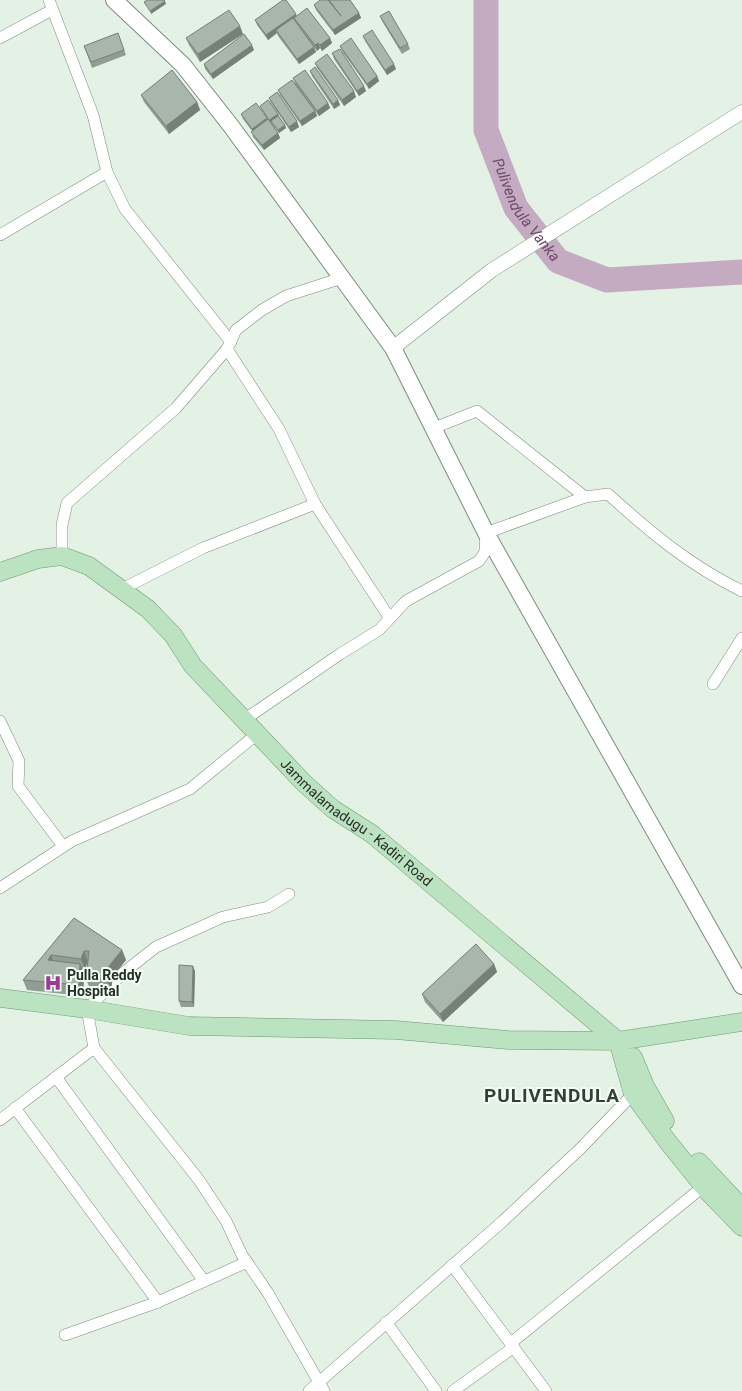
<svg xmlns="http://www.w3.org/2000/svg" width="742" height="1391" viewBox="0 0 742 1391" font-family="Roboto,sans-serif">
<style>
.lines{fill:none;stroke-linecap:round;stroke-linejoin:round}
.river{stroke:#c5abc1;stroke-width:25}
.minor-casing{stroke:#7f8c80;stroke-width:12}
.tertiary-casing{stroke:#7f8c80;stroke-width:15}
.secondary-casing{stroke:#7f8c80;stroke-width:18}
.primary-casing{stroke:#699870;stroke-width:19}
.minor{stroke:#fff;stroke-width:11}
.tertiary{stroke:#fff;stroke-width:14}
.secondary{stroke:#fff;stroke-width:16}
.primary{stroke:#bbe3c1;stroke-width:18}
.wall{fill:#919d93}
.shaded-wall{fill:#768078}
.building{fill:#a9b7ab;stroke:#768078}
.labels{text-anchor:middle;stroke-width:4;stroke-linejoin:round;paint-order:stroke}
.street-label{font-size:14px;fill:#272d28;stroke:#f2fef4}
.poi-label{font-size:14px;font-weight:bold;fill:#272d28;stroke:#f2fef4;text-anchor:start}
.water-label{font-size:15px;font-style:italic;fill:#6e4769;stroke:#f2fef4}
.district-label{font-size:19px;font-weight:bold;letter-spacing:1px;fill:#344036;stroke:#f2fef4}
</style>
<rect width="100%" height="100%" fill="#e3f2e5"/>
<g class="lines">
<path class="river" id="s1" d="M486 0V130L516 208 558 261 607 280 742 272"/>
<g class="minor-casing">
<g id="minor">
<path d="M49 0 93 115 107 172 125 209 231 342"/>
<path d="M0 38 52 10"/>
<path d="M0 235 107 172"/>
<path d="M227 349 279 429 315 504 389 617"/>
<path d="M434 428 477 411 585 497"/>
<path d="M62 556V525L67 503 176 408 227 349 236 330 262 310 286 296 342 278"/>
<path d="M122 589 203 548 315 504"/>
<path d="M713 684 742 638"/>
<path d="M244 720 340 654 379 630 406 601 479 561 485 552 486 533 585 497 608 494C651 533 689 565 742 591"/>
<path d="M0 721 19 761 18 786 63 846"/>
<path d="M0 888 72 841 190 789 257 734"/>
<path d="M289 894 268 907 223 917 156 947 123 973 87 1009 94 1048 199 1180 226 1221 242 1255 268 1293 324 1391"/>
<path d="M56 1077 204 1281"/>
<path d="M15 1108 158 1302"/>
<path d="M0 1120 94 1048"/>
<path d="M452 1265 546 1391"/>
<path d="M386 1322 436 1391"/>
<path d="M65 1335 158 1302 247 1262"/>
<path d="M511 1343 704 1186"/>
<path d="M309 1391 503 1221 580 1149 633 1094"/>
<path d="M453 1391 514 1347"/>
</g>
</g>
<g class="tertiary-casing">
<path id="tertiary" d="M393 348 492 270 742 112"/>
</g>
<g class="secondary-casing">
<path id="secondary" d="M114 0 183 65 231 126 393 348 486 533 742 986"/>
</g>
<g class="primary-casing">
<g id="primary">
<path id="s2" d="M0 572 38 559 62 556 89 566 148 609 173 635 193 666 304 783 333 809 372 834 618 1041"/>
<path d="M0 998 87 1009 189 1026 396 1030 508 1040 618 1041 742 1022"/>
<path d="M618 1041 633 1094 668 1142 709 1193 742 1227"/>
<path d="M633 1057 645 1086 665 1121"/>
<path d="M699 1162 742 1208"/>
</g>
</g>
<use href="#minor" class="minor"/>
<use href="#tertiary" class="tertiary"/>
<use href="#secondary" class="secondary"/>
<use href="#primary" class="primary"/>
</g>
<g class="wall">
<path d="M320 0H350L359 13 361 18 335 35 316 10 314 5Z"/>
<path d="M296 16 330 38 332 43 322 51 320 48 317 51 314 47 316 52 299 64 278 36 277 33 268 40 257 25 255 20Z"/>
<path d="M380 16 408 44 410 49 402 54 382 21Z"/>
<path d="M118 33 126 55 92 68 84 46Z"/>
<path d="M243 34 200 62 189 45 186 38Z"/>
<path d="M363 36 396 69 387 75 365 41Z"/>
<path d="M340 46 377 76 379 81 369 89 342 51Z"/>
<path d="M254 50 213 79 205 69 204 64Z"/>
<path d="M332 53 366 91 359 96 334 59Z"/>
<path d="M315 63 356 97 344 106 317 68Z"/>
<path d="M310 71 338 100 340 105 334 109 312 76Z"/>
<path d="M293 78 328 103 330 108 319 116 315 111 317 116 302 126 280 95 278 90 295 83Z"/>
<path d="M141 95 197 102 200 110 169 134 144 102Z"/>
<path d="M269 98 299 127 291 132 271 103Z"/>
<path d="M260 106 279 116 286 128 279 133 272 124 271 122H270L278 133 280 138 264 150 253 137 252 131 243 119 241 114 267 120 268 119Z"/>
<path d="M74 918 122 950 126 960 113 976 111 990 90 989 86 979 88 961 85 969H82L84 974 83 996 27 990 23 980Z"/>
<path d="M494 964 497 972 443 1022 425 1002 422 994Z"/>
<path d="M195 971 194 1007H181L179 1001Z"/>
</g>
<g class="shaded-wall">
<path d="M165 1 166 4 151 14 150 11Z"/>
<path d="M359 13 361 18 335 35 333 30Z"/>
<path d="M296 14 298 19 294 18 295 21 276 30 277 33 268 40 266 35Z"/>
<path d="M240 26 243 34 200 62 198 54Z"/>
<path d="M330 38 332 43 322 51 320 45Z"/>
<path d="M318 43 320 48 317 51 315 45Z"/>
<path d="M252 45 254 50 213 79 211 74Z"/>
<path d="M314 47 316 52 299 64 297 59Z"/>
<path d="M394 64 396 69 387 75 385 70Z"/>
<path d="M377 76 379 81 369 89 367 84Z"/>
<path d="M364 86 366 91 359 96 357 91Z"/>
<path d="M354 91 356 97 344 106 342 100Z"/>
<path d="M338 100 340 105 334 109 333 104Z"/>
<path d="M197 102 200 110 169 134 166 126Z"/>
<path d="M328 103 330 108 319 116 317 111Z"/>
<path d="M315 111 317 116 302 126 300 121Z"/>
<path d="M278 114 279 116 270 122 269 120Z"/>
<path d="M267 118 269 124 254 134 252 129Z"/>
<path d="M297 121 299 127 291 132 289 127Z"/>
<path d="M285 125 286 128 279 133 278 130Z"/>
<path d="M278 133 280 138 264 150 262 145Z"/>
<path d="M122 950 126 960 113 976 111 990 107 980 109 966Z"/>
<path d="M84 951 88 961 85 969 81 959Z"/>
<path d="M51 955 55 965 48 960Z"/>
<path d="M80 964 84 974 83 996 79 985Z"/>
<path d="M494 964 497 972 443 1022 440 1014Z"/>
<path d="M193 966 195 971 194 1007 192 1002Z"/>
</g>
<g class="building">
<path d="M147 0H164L165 1 150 11 144 2Z"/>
<path d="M283 0H286L296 14 266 35 255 20Z"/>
<path d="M320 0H328L341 16 329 0H350L359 13 333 30 314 5Z"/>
<path d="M307 8 330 38 320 45 318 43 315 45 294 18Z"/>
<path d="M229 10 240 26 198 54 186 38Z"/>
<path d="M389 11 408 44 400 48 380 16Z"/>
<path d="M293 18 314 47 297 59 276 30Z"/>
<path d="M372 30 394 64 385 70 363 36Z"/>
<path d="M118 33 124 50 91 62 84 46Z"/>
<path d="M244 34 252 45 211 74 204 64Z"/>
<path d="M351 38 377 76 367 84 340 46Z"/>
<path d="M340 49 364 86 357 91 332 53Z"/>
<path d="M327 54 354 91 342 100 315 63Z"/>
<path d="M315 67 338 100 333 104 310 71Z"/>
<path d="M172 70 197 102 166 126 141 95Z"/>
<path d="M305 70 328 103 317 111 293 78Z"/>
<path d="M292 80 315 111 300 121 278 90Z"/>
<path d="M277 92 297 121 289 127 269 98Z"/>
<path d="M268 100 278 114 269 120 260 106Z"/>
<path d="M256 103 267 118 252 129 241 114Z"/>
<path d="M278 116 285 125 278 130 271 121Z"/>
<path d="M268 119 278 133 262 145 251 132Z"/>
<path d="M74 918 122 950 109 966 107 980 86 979 89 951H84L81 959 51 955 48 960 80 964 79 985 23 980Z"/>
<path d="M476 944 494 964 440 1014 422 994Z"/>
<path d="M179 965 193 966 192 1002 179 1001Z"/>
</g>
<defs>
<g id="hospital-bare" transform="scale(1.35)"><path d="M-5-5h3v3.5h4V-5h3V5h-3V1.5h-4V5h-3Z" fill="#a03799" stroke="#f2fef4" stroke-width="2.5" paint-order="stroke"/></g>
</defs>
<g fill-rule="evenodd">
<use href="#hospital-bare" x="53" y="983"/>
</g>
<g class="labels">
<g class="street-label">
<text dy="5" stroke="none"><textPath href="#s2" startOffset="466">Jammalamadugu - Kadiri Road</textPath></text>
</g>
<g class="poi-label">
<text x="67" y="980">Pulla Reddy<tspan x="67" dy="16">Hospital</tspan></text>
</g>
<g class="water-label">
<text dy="5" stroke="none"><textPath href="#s1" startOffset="220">Pulivendula Vanka</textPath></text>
</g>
<g class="district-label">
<text x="552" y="1102">PULIVENDULA</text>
</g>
</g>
</svg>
